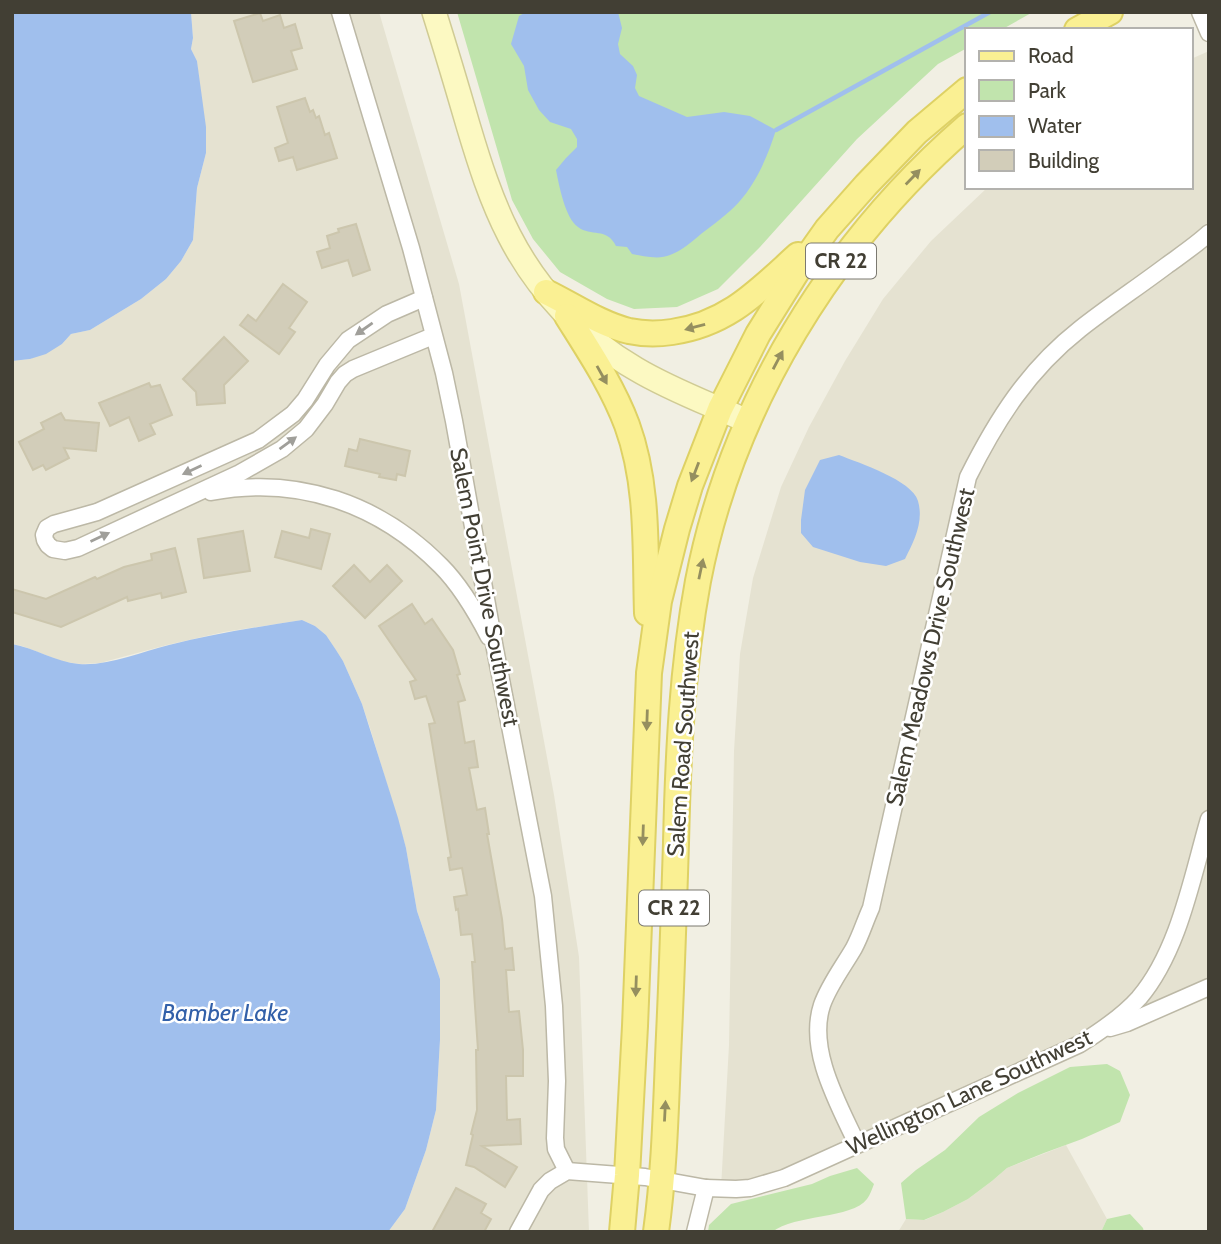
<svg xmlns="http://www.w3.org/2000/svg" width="1221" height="1244" viewBox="0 0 1221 1244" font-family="Cabin,sans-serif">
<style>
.residential{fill:#e5e2d1}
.green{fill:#c1e4ad}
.water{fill:#a0bfed}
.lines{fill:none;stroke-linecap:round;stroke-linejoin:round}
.stream{stroke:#a0bfed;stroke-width:4.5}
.building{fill:#d2cdb9;stroke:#ccc6ad;stroke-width:2}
.minor-casing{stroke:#bcb8a6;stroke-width:19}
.secondary-casing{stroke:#d0cb94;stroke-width:26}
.primary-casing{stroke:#ded164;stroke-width:28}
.minor{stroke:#fff;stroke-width:16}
.secondary{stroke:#fcf9c2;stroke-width:23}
.primary{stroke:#faf093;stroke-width:24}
.oneway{fill:#958f5f}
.oneway2{fill:#a09f9a}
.labels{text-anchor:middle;stroke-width:5;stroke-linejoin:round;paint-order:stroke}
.shield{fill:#fff;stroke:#7b7971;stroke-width:2}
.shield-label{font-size:21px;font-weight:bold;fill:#423f34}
.street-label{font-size:23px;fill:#423f34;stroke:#fff}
.water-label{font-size:24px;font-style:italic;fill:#3260a9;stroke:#fff}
</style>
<rect width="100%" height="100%" fill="#f1efe3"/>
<g class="residential">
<path d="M191 12H379L459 284 554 795 579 957 589 1232H388L405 1209 426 1150 436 1110 440 1040V979L417 911 406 848 370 728 362 704 343 661 326 635 315 626 302 620 224 632 167 645 100 663 81 664 64 662 22 646 12 644V361L30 359 62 344 71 334 90 330 141 299 166 279 181 261 193 240 197 188 206 153 197 61 191 49 193 38Z"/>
<path d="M1209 51V987L784 1178 721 1188 729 1045 734 751 740 654 753 578 781 487 809 427 845 361 883 299 931 241 988 187H1191V59Z"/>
<path d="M1066 1145 1107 1219 1101 1232H898L906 1219 925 1220 943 1212 968 1199 992 1181 1007 1168Z"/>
</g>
<g class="green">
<path d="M457 12H1033L1001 30H967V48L938 64 857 139 760 247 718 289 677 307 634 309 607 299 560 272 533 239 512 200Z"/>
<path d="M1107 1064 1120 1071 1130 1095 1120 1122 1082 1139 1044 1153 1007 1168 992 1181 968 1199 943 1212 924 1220 906 1219 901 1183 916 1170 945 1150 979 1117 1018 1093 1070 1067Z"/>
<path d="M857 1168 874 1184C872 1189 870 1195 867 1199 852 1219 795 1214 772 1232H708L709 1225 731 1204 812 1184 830 1176Z"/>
<path d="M1130 1214 1143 1228 1144 1232H1101L1107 1219Z"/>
</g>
<g class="water">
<path d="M12 12H191L193 38 191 49 197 61 206 127V153L197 188 193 240 181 261 166 279 141 299 90 330 71 334 62 344 46 354 30 359 12 361Z"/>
<path d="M526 12H618L622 28 618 44 620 54 633 66 637 75 635 88 639 96 687 117 724 112 750 116 776 130C768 155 757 182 739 202 728 214 714 224 701 234 692 242 681 251 670 255 659 260 643 256 632 254L627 247 616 246C607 227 591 237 578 227 565 218 559 185 556 170L566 158 577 147V139L571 129 550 122 539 110 528 90 524 66 511 44 519 16Z"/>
<path d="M839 455C859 463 912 480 918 501 924 522 914 541 905 559L886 566 860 562 813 547 801 533V520L805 490 820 460Z"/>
<path d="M302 620 315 626 326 635 336 650 343 661 362 704 398 818 406 848 417 911 440 979V1040L436 1110 426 1150 405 1209 388 1232H12V644C35 648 55 662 79 664 110 666 140 652 169 645 213 634 257 627 302 620Z"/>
</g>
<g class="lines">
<path class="stream" d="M776 130 990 12"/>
</g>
<g class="building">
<path d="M260 13 263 21 280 15 284 28 295 24 302 48 291 51 297 69 253 82 234 21Z"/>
<path d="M305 98 310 112 313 110 316 118 319 116 325 135 329 133 337 158 297 170 293 157 279 161 275 148 288 143 277 107Z"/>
<path d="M356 224 370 270 353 276 348 260 322 268 317 252 330 248 327 236 339 232 338 229Z"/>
<path d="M283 284 307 302 289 328 295 332 279 354 240 325 248 315 256 321Z"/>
<path d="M224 337 248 361 224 385 225 403 197 405 196 392 183 379Z"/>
<path d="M149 383 151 387 160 385 172 415 150 424 155 434 139 441 129 417 110 426 99 403Z"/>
<path d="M61 413 65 420 99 423 96 451 64 448 69 458 46 470 43 465 33 470 19 442 44 429 41 423Z"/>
<path d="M360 439 410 451 405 476 397 474 396 480 379 477 380 474 345 466 349 449 357 451Z"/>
<path d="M311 529 330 534 321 569 275 557 282 531 309 538Z"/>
<path d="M243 531 250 571 204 578 198 539Z"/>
<path d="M175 548 186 592 162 598 161 593 128 601 127 597 61 627 12 612V589L46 599 95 577 97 579 124 567 152 560 151 554Z"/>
<path d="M354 565 370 582 387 565 402 581 365 618 333 586Z"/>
<path d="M412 604 425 624 432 619 453 650 460 674 457 675 465 700 458 702 465 743 474 741 478 767 469 768 477 810 485 808 489 834H487L502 919 505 949 512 948 514 970H506L509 1012 519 1011 523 1050V1076H506L507 1120 520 1119 521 1144 482 1146 517 1167 505 1187 474 1167 466 1165 473 1135 471 1134 477 1110 476 1050H478L472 962H475L472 934 461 935 458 909 456 910 454 897 467 895 462 868 450 870 448 858 451 857 429 724 435 723 426 696 415 699 410 682 416 680 379 626Z"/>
<path d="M456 1188 486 1204 481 1213 491 1219 484 1232H432Z"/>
</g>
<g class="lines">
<g class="minor-casing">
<g id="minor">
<path d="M340 12 411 248 444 373 454 421 495 649 543 896 554 1006 557 1081 555 1138 556 1149 567 1171"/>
<path d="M1200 12 1209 33"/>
<path d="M424 298 387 314 348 340 327 365 305 400 293 414 258 440 97 512 54 524 47 528 44 535 45 540 48 545 53 549 65 551 78 548 240 473 282 449 306 429 325 404 338 382 345 374 353 369 433 336"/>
<path d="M211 492C298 475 380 504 441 566 461 586 476 612 489 637"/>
<path d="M1110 1028 1127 1023 1209 987"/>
<path d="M857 1144C839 1105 807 1050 822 1005 829 985 843 967 854 948 861 935 865 921 871 908L968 477C997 419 1028 370 1080 329 1108 307 1138 287 1166 266 1181 255 1196 245 1209 233"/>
<path d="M518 1232 541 1190 550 1181 567 1171 645 1177 706 1188 736 1189 750 1188 784 1178 1080 1044C1101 1031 1122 1017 1139 998 1179 951 1192 877 1209 819"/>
<path d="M695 1232 706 1188"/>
</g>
</g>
<g class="secondary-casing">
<path id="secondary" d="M434 12C446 50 457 87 468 125 479 162 491 200 509 235 537 290 582 338 636 369 671 390 710 404 747 421"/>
</g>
<g class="primary-casing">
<g id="primary">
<path d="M1077 30 1110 12"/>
<path d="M546 292C573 305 600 324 629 331 643 334 658 334 672 332 728 324 758 291 798 255"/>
<path d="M567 316C589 351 613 387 627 425 649 485 645 551 647 613"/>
<path d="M622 1232 627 1175 635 1026 649 673 659 601 677 529 690 486 720 409 758 334 798 270 827 229 866 185 917 132 967 90"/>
<path d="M656 1232C665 1167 666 1100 669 1035 672 971 674 907 676 843 678 756 682 668 698 581 732 405 832 243 967 126"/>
</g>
</g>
<use href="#minor" class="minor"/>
<use href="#secondary" class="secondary"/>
<use href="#primary" class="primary"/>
</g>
<defs><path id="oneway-solid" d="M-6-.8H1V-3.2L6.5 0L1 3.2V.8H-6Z" transform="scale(1.75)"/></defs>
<g class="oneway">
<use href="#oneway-solid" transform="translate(913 177) rotate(-46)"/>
<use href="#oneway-solid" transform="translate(695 327) rotate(165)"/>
<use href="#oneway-solid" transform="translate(778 360) rotate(-62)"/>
<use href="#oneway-solid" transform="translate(602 375) rotate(61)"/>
<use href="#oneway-solid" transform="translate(695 472) rotate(111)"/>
<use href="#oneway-solid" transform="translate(701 569) rotate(-78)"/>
<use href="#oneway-solid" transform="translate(647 720) rotate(92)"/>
<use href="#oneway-solid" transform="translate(643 835) rotate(92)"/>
<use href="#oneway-solid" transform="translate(636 986) rotate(92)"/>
<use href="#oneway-solid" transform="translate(665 1111) rotate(-87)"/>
</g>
<g class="oneway2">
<use href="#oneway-solid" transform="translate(364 329) rotate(145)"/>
<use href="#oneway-solid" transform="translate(288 443) rotate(-36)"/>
<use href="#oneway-solid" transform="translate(192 470) rotate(155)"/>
<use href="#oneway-solid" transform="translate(100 537) rotate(-25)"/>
</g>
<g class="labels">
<g class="shield">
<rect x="806" y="243.5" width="70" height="35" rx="5"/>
<rect x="639" y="890.5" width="70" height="35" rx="5"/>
</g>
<g class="shield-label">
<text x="841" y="268">CR 22</text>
<text x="674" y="915">CR 22</text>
</g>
<g class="street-label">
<text transform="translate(485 587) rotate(79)" y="8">Salem Point Drive Southwest</text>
<text transform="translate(930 647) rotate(-77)" y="8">Salem Meadows Drive Southwest</text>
<text transform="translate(683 744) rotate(-86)" y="8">Salem Road Southwest</text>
<text transform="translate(969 1092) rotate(-25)" y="8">Wellington Lane Southwest</text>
</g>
<g class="water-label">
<text x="225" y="1021">Bamber Lake</text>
</g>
</g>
<rect width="1221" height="1244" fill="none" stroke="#423f34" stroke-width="28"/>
<rect x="965" y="28" width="228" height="161" fill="#ffffff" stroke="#b3b2ae" stroke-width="2"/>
<rect x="979" y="51" width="35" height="10" fill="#faf093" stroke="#b3b2ae" stroke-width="2"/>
<text x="1028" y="63" font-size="21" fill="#423f34">Road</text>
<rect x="979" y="80" width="35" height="21" fill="#c1e4ad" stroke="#b3b2ae" stroke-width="2"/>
<text x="1028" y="98" font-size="21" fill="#423f34">Park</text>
<rect x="979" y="116" width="35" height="21" fill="#a0bfed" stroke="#b3b2ae" stroke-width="2"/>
<text x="1028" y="133" font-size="21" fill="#423f34">Water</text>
<rect x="979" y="150" width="35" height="21" fill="#d2cdb9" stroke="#b3b2ae" stroke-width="2"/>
<text x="1028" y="168" font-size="21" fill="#423f34">Building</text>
</svg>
